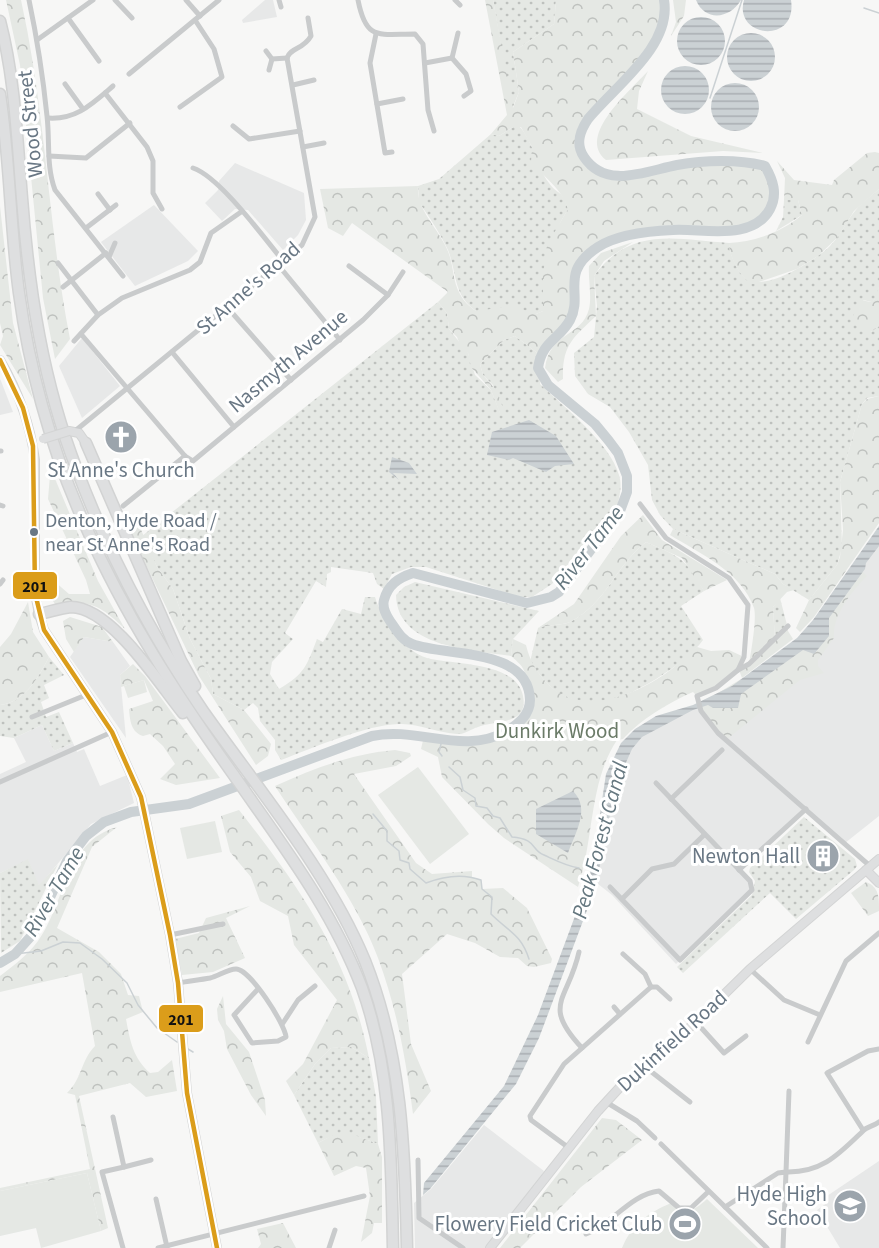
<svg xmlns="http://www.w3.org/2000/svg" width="879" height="1248" viewBox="0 0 879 1248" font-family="'Source Sans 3',sans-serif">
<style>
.built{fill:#e7e8e8}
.grass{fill:url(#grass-dots)}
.forest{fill:url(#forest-crowns)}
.garden{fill:#e5e8e4}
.water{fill:url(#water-rules)}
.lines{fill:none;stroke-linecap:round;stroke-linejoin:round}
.stream{stroke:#cbd1d4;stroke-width:1.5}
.river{stroke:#cbd1d4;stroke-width:10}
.secondary-casing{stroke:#d4d4d5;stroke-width:10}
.primary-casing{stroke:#d3d4d4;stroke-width:10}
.highway-casing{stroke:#d2d3d3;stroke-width:13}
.street{stroke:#c9cbcc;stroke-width:5}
.secondary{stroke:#dedfe0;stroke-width:8}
.primary{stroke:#dedfe0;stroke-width:8}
.highway{stroke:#dedfe0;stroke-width:10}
.primary-bridge-casing{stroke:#d3d4d4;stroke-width:10;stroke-linecap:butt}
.primary-bridge{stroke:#dedfe0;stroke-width:8}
.bus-1-casing{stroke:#fff;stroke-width:9}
.bus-1{stroke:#db9d1a;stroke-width:4.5}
.bus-dot{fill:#697784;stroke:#fff;stroke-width:2}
.labels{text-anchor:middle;stroke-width:6;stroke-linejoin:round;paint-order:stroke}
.bus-label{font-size:20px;fill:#697784;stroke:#fff;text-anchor:start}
.street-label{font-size:21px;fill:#697784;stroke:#fff}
.poi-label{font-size:21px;fill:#697784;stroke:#fff;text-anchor:end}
.park-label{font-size:21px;fill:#6b7b68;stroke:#fff}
.water-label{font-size:22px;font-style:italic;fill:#65777f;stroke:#fff}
.line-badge{stroke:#fff;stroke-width:2}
.pale-badge-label{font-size:16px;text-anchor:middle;font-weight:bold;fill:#111}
</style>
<defs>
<pattern id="grass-dots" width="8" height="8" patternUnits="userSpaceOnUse" patternTransform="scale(1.5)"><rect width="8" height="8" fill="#e5e8e4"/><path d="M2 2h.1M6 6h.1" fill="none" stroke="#bec1be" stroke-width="1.8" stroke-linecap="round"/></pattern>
<pattern id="forest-crowns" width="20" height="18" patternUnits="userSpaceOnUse" patternTransform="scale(1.5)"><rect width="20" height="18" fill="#e5e8e4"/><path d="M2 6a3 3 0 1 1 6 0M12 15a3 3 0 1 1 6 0" fill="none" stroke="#bec1be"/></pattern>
<pattern id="water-rules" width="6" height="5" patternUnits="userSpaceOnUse" patternTransform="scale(1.5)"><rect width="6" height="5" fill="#cbd1d4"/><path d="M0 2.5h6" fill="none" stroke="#a9aeb2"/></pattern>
</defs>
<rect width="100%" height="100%" fill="#f7f7f6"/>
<g class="built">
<path d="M265 0H273L277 17 243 23 242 20Z"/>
<path d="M235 163 304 193 306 220 298 235 283 250 248 210 235 209 222 221 205 203 218 190 219 181Z"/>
<path d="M154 205 198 251 188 261 135 286 101 242Z"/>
<path d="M82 338 120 386 82 418 59 366Z"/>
<path d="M0 379 1 381 13 412 0 415Z"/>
<path d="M879 538V816L845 843 806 809 739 870 750 881 752 890 676 964 612 895 593 880 614 770 636 735 706 702 804 641Z"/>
<path d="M84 637 113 642 130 666 120 675 126 738 70 657Z"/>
<path d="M42 725 54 751 73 743 77 752 84 749 100 786 127 775 134 803 91 824 39 886 28 860 0 873V774L26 762 14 738Z"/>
<path d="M484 1125 544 1171 519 1213 490 1248H415L414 1203 431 1189Z"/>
<path d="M879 1161V1248H840L817 1210 827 1203 824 1198Z"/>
</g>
<g class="grass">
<path d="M493 0H556L554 24 513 52 519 92 512 109Z"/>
<path d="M513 127H520C534 143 536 166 549 183 558 196 563 189 568 209L560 223 543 311 536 314 476 311C453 295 457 273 448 250 440 233 429 217 419 202L418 186 439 179 491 134 499 136Z"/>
<path d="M879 189V287L877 297 872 302 863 300 871 332 879 326V396L867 398 862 404 840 482 842 548 837 565 809 600 783 584 775 574 673 529 660 515 652 500 648 465 629 432 610 407 588 394 575 376 574 353 594 337 597 306 594 276C630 226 675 239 729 243 729 253 736 268 743 276 760 296 813 261 828 248 840 237 845 223 855 211 861 203 871 196 879 189Z"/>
<path d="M784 200H798L802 215 776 231 783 217Z"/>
<path d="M438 302 447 313 449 329 468 353 475 375 491 390 501 415 493 385 483 375 480 364 504 340 515 336 540 355 538 368 541 374 540 384C564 407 610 443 619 475 622 485 620 493 618 503L552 584 532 597H519L426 567H411L392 574 384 589 377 584 373 573 331 567V572L327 574 326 587 316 581 285 633 293 639 272 662 270 674 279 689C305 674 307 665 317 639L323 642 342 609 361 614 365 597H375C381 618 405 652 427 658 453 665 516 661 523 696 529 725 496 720 478 727 471 729 464 735 457 734 438 733 418 723 399 724 365 725 313 748 281 760L275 750V740L260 721 258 708 253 703 244 710 213 694 211 679 190 639 173 589 157 567 142 536Z"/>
<path d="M646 542C680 557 686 558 704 591L681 606 703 640C686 664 628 700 598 703 586 704 573 700 562 695 549 689 539 673 530 662L538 628C548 624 561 626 570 622 607 603 615 566 646 542Z"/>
<path d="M415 582 539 611 513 639 511 656C473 650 397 648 396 595L404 587Z"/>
<path d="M780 598 787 625 775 641 773 607Z"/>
<path d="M49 657 64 675 44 685 49 698 41 702 46 717 59 712 73 743 54 751 42 725 14 738 0 736V705C25 702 38 678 49 657Z"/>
<path d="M804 817 855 859 857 866 854 870 796 919 770 893 683 973 677 967 752 895 755 881 749 872 750 868Z"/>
<path d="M28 859 39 885 58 864 20 941 1 953 0 873Z"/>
<path d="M351 1047 369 1058 376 1097 378 1144C350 1134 344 1129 318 1143L294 1095 315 1064 331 1048Z"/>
</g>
<g class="forest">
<path d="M6 0H21C46 112 48 227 70 339L55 359 43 298 20 65Z"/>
<path d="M485 0H493L513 108 519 92 513 52 554 24 556 0H664C672 46 615 86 588 119 581 131 575 144 584 157 608 193 648 167 681 164 706 162 731 162 755 164L765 166C773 180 778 194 770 209 752 242 703 228 672 230 646 231 611 235 590 253 568 271 579 293 571 316 566 331 548 342 540 355L515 336 504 340 480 364 483 375 497 391 504 411 501 416 491 390 471 367 468 353 462 350 457 337 449 329 447 313 438 302 448 292 352 223 343 236 328 228 320 189 418 186C416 209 438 228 447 249 454 264 452 280 460 294 464 302 469 306 476 311L512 306 536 314 543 311V275L547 245 568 209C563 190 544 177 531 162L532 147 521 127H513L499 136 491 134 507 115Z"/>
<path d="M673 0H686L684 16 671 36 676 22Z"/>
<path d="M648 71 639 91 637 109 691 136 763 153 723 151 606 160C576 136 630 91 648 71Z"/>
<path d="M875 152 879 153V189L854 211 838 237 818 256 797 269 753 284C740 279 729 256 729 243 754 242 782 232 802 215L798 200H784L785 178 777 161 794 180 832 185 834 180 867 153Z"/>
<path d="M0 206 13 323 33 399 0 345 3 336 0 323Z"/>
<path d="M633 242 604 261 594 276 596 316C573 338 562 345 563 379L558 382 545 368C550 331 582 337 589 309 592 296 588 279 589 266L601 253Z"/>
<path d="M879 287V326L871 332 852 320 859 299C877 305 873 301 879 287Z"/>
<path d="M879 396V523L814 617 800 632 796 628 809 600 837 565 840 557 843 530 840 482 862 404 867 399Z"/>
<path d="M53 474 98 581 125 629C99 604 90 600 55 604L47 592 46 574 69 594H90L86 580 48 499 50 475Z"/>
<path d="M129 512 139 525 157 567 173 589 190 639 211 679 213 694 244 710 271 744 268 756 256 765 199 676 126 523 123 517Z"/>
<path d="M643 515 662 540 727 580 704 591 682 558 646 542C615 566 607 603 570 622 561 626 548 624 538 628L574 604 621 536Z"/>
<path d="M673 529 775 574 783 584 794 590 787 592 773 607 775 640 788 626V631L793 639 742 678 739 670 716 688 697 696 693 692C668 703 641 719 623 739L617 740C589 782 594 840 578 887L504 838 488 824 442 777 438 757 421 749 424 736C438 739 452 743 466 742 499 741 534 725 528 687 524 669 526 669 511 656L513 639 526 645C530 661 535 669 545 681 578 719 635 696 669 671 679 664 687 654 697 647L711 651 729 650 744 657 739 669 749 664C751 651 757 619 754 608 742 572 699 553 670 535Z"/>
<path d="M857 566 867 576C852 591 832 616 834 638L818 660V666L824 673 800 680 726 740 698 705 804 641Z"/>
<path d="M28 602 33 632 49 657C38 678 25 702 0 705V647L11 634Z"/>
<path d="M70 617 102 627 113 642 84 637 74 652 66 639 63 621Z"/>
<path d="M133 664 145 676 220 778 176 785 160 779 175 764 163 746 150 734 143 736C131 732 130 721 129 709L153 701 144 680 121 687 120 675Z"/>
<path d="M395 750 410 753 411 756 396 766 354 774 416 863 432 874 472 871V877L481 880 482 889 503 888 527 908 552 959 551 963 534 967 527 966 518 958 500 957 475 943 447 934 402 974 411 1044 431 1091 413 1114C406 1060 397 1009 378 958 356 898 310 840 275 786 315 768 351 754 395 750Z"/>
<path d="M239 810C301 889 349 957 369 1058L351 1047 331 1048 315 1064 294 1095 286 1081 303 1064 337 1000 294 945 288 916 260 901 251 877 230 852 221 816Z"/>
<path d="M117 827 92 847 57 928 99 952 121 974 128 995 139 996 143 1012 126 1019C130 1041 133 1058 150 1073L158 1072 172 1060 177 1091 146 1097 130 1083 79 1096 108 1228 101 1231 87 1173 0 1191V1188L90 1169 75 1095 67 1093C82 1079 81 1060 95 1046L82 973 0 992V976C13 966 28 955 38 941 65 904 65 841 117 827Z"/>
<path d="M866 882C879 887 879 897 879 911L868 916 851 893Z"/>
<path d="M250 906 226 918 245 958 213 972 182 975 175 939 199 933 206 918Z"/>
<path d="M223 996 226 1024 249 1052 265 1100 266 1116 251 1095 227 1049 224 1031 218 1020 217 1009Z"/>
<path d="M602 1118 616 1120 642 1140 581 1187 520 1248H500Z"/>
<path d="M337 1133H349L378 1144 382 1157V1223H374L372 1233 361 1242 370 1196 366 1168 356 1166 334 1176 318 1143Z"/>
<path d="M283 1223 296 1248H258L261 1244 257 1229Z"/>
</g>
<g class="garden">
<path d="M144 680 147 692 128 698 124 686Z"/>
<path d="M418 767 469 834 430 864 378 795Z"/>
<path d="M215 821 222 852 187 859 180 828Z"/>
<path d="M87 1173 101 1231 41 1248 36 1228 0 1236V1191Z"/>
<path d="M707 1199 758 1248H622C632 1224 648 1213 671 1203 687 1214 694 1211 707 1199Z"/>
</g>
<g class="water">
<path d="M696 0H741C730 19 705 22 696 0Z"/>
<path d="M744 0H791C798 45 733 38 744 0Z"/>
<circle cx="701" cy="41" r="24"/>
<circle cx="751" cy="57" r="24"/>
<circle cx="685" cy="90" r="24"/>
<circle cx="735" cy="107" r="24"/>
<path d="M529 420 556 436 574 464 555 466 546 472 513 458 509 460 487 455 492 432Z"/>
<path d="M392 457 409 463 417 474 393 473 399 480 389 472Z"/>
<path d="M879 526V546L866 563 865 569 829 618V636L814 654 803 650 741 694 738 708H713L708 705 693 710 642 737 632 749 616 785 595 889 539 1038 516 1084 430 1189 423 1195 424 1183 504 1086 538 1015 584 892 592 866 606 774 621 743 635 729 656 716 693 705 732 686 797 638 813 620Z"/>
<path d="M573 791C591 809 575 833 568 853L536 834V809Z"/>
</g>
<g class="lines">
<g class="stream">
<path d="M864 8 879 13"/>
<path d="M710 98 742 0"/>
<path d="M442 740 439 752 442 756"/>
<path d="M449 767 460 777 463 790 475 798 476 806 487 808 493 816 500 818 512 837C537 839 531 850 544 855 555 860 566 866 579 868"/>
<path d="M373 814 387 831V841L399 851 400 860 409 863 410 869 426 883C444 876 462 873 481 880L482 889 492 897 491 914C509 932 521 934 529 959"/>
<path d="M15 954 41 951 63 942 80 943 102 959 127 983 138 1005 157 1028 177 1042"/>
<path d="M188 1049 193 1052"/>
</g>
<path class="river" d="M0 963 15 954 33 934 67 861 86 836 104 822 131 812 189 804 372 736C418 726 463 756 507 731 518 724 530 715 530 700 529 647 446 657 412 644 401 640 396 629 390 621 386 615 382 607 384 600 388 585 398 578 413 573L527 603 551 597 559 592 620 511 627 492V476L618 453 609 441 595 424 548 385 538 368C542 341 559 340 570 320 584 294 558 273 598 247 618 234 649 231 673 230 703 228 752 242 770 209 778 194 773 180 765 166 739 159 704 160 677 165 646 171 606 190 584 157 575 144 580 131 588 119 615 86 672 46 664 0"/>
<g class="secondary-casing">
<path id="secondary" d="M866 870 879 883"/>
</g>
<g class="primary-casing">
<g id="primary">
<path d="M0 360C19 392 30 423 35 460V593L39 614 44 630 112 732 141 797 170 935 178 983 187 1093 217 1248"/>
<path d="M69 431 79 433 86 443"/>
<path d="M490 1248 598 1111 621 1086 696 1022 750 969 879 859"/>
</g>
</g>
<g class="highway-casing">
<g id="highway">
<path d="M0 21C15 79 17 138 22 198 29 291 43 383 77 470 109 555 152 636 203 711 258 789 329 873 365 961 402 1054 405 1150 407 1248"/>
<path d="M0 94C10 160 10 227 19 293 30 373 53 454 86 527 125 616 177 695 233 774 281 843 332 909 362 988 392 1072 391 1160 393 1248"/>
<path d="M86 443 181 661 195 686"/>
<path d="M39 614C49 612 61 608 71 607 111 607 160 685 183 713"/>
</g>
</g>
<g class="street">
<path d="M29 0C37 38 43 77 47 116 50 141 46 166 55 190L123 276"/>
<path d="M115 0 132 18"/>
<path d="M186 0 200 16"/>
<path d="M279 0 281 7"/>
<path d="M358 0C366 41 378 34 415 34L423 44 428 110 434 131"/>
<path d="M455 0 460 5"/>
<path d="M68 18 99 61"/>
<path d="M458 33 452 58 466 74 471 91 464 96"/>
<path d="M376 34 370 63 385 153 392 152"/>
<path d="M37 40 93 0"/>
<path d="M266 51 272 59 287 58"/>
<path d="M287 58C291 47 303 50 311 36L308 18"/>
<path d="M425 63 452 58"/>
<path d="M269 70 272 59"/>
<path d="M129 74 219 0"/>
<path d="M65 84 83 109"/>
<path d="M293 85 314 80"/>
<path d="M105 93 147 147 153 161V193L162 209"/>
<path d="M377 104 403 99"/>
<path d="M180 107 222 77 214 49 195 20"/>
<path d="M48 118C76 120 92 104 113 86"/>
<path d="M233 126 249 139 300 131"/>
<path d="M303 147 324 143"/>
<path d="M49 156 86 158 130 123"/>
<path d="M193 168C220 177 264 238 284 262"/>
<path d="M98 194 110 210"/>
<path d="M86 228 116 205"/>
<path d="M109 257 115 243"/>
<path d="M58 263 98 315"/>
<path d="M279 266 340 340"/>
<path d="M349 266 388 295"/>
<path d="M63 287 106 253"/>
<path d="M227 307 291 380"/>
<path d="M81 334 185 456 193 461 363 320 388 295 403 272"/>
<path d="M74 341 98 315 122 298 190 270 200 262 211 233 241 212"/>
<path d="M172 352 234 427"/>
<path d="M75 431 302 245 315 217 287 58"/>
<path d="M0 451H1"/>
<path d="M640 504 666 538 729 578 748 605 744 657 738 670 716 688 697 696 701 711 718 733 870 866"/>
<path d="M0 505 3 506"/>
<path d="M123 506 185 456"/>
<path d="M0 584 3 580"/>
<path d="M738 670 749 664 788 626"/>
<path d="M32 717 86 695"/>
<path d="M0 782 112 732"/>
<path d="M671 799 722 750"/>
<path d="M739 870 806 809"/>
<path d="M610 887 680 960 752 890 750 881 656 783"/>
<path d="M622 899 652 869 674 864 704 835"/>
<path d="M170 935 223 924"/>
<path d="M579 952C568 1001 541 1004 582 1048"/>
<path d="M750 969 784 1000 820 1015"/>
<path d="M178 983C189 981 199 980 210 978 218 976 228 969 236 969 250 969 285 1024 286 1037L278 1041 252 1043 234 1015 258 989"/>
<path d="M651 987H657L670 999"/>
<path d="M614 1007 620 1014"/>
<path d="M696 1022 724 1053 746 1036"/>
<path d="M283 1023 298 1000 315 986"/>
<path d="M808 1042 846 961 879 933"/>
<path d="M644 1066 690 1102"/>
<path d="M789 1091 786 1172C822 1173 839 1154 863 1131 866 1127 874 1126 879 1122"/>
<path d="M606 1102 637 1121 655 1138"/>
<path d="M113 1117 124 1167 151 1160"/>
<path d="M863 1130 827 1073 868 1051 879 1049"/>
<path d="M661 1144 767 1248"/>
<path d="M569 1148 531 1120 530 1116 564 1064 651 987 645 974 623 954"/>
<path d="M418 1160 419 1218 463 1248"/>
<path d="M156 1199 167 1247"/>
<path d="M725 1207 778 1173 786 1172 783 1248"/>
<path d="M586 1234C612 1224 631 1194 659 1191L679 1208H691L708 1192"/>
<path d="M123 1248 102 1172 124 1167"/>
<path d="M158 1248 364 1196"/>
<path d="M329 1248 335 1230"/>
</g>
<use href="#secondary" class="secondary"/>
<use href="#primary" class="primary"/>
<use href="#highway" class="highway"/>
<g class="primary-bridge-casing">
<path id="primary-bridge" d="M43 439 69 431"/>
</g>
<use href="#primary-bridge" class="primary-bridge"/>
<g class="bus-1-casing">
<path id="bus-1" d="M0 360 23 408 33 446 35 593 44 630 112 732 141 797 170 935 178 983 187 1093 217 1248"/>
</g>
<use href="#bus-1" class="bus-1"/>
</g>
<defs>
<g id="church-disc" transform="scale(1.725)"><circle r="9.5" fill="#9ba4ac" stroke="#fff"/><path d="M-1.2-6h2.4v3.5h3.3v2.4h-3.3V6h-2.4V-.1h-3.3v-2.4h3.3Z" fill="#fff"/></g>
<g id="building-disc" transform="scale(1.725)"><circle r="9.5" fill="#9ba4ac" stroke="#fff"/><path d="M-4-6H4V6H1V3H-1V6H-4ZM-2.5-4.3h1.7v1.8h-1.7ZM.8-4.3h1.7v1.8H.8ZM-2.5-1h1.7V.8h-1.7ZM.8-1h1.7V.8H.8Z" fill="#fff"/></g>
<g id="school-disc" transform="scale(1.725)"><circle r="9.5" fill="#9ba4ac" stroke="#fff"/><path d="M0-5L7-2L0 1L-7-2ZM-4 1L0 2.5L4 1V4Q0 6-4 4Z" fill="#fff"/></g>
<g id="stadium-disc" transform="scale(1.725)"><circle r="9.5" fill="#9ba4ac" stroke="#fff"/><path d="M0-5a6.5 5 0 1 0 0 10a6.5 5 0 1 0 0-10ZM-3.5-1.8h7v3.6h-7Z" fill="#fff"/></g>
</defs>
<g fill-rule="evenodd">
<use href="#church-disc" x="121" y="437"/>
<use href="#building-disc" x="823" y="856"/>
<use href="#school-disc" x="850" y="1206"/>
<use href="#stadium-disc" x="685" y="1224"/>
</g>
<circle class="bus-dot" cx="34" cy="532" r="5"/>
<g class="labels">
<g class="bus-label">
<text x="45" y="527">Denton, Hyde Road /<tspan x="45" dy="24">near St Anne's Road</tspan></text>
</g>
<g class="street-label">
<text transform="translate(30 124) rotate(-96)" y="7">Wood Street</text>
<text transform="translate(248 288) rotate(-41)" y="7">St Anne's Road</text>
<text transform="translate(288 361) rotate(-40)" y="7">Nasmyth Avenue</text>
<text transform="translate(672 1041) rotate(-42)" y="7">Dukinfield Road</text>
</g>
<g class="poi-label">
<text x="121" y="477" text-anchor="middle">St Anne's Church</text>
<text x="800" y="863">Newton Hall</text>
<text x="827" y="1201">Hyde High<tspan x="827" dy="24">School</tspan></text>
<text x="662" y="1231">Flowery Field Cricket Club</text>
</g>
<g class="park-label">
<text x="557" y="738">Dunkirk Wood</text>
</g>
<g class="water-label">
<text transform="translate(588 547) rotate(-52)" y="8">River Tame</text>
<text transform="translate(599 840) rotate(-75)" y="8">Peak Forest Canal</text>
<text transform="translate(53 891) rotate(-60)" y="8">River Tame</text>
</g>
</g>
<g class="line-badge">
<rect x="12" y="571" width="46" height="29" rx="6" fill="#db9d1a"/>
<rect x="158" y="1004" width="46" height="29" rx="6" fill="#db9d1a"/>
</g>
<g class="pale-badge-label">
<text x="35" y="592">201</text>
<text x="181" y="1025">201</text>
</g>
</svg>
